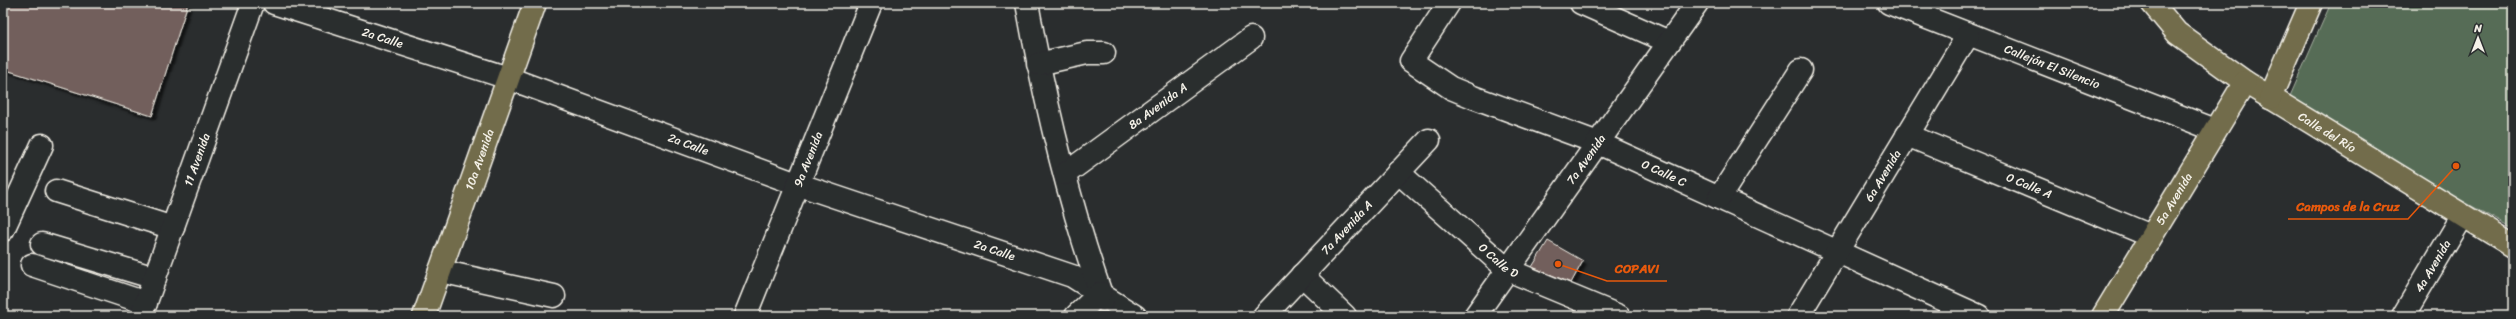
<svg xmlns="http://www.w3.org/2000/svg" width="2516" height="319" viewBox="0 0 2516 319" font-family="Sriracha,sans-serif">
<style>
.green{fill:#566c57;stroke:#a5aea0}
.building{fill:#725f5c;stroke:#f4f1e8;filter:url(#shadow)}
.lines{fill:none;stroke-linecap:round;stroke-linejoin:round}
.minor-casing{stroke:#f4f1e8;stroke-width:25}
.major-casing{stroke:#f4f1e8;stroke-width:25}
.minor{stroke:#2a2d2e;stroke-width:22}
.major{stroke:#726c4b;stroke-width:22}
.labels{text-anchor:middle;stroke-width:3;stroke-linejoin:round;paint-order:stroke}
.street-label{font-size:12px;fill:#f4f1e8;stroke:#2a2d2e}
.leader{fill:none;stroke:#e8590c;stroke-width:1.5}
.callout-dot{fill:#e8590c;stroke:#2a2d2e;stroke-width:1.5}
.callout-label{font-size:13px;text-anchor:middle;font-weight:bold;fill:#e8590c;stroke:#2a2d2e;stroke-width:3;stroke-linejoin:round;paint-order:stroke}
</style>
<defs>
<filter id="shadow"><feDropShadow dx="3.5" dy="3.5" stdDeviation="1" flood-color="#0009"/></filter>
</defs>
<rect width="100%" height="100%" fill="#2a2d2e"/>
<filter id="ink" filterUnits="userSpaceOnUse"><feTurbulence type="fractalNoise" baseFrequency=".025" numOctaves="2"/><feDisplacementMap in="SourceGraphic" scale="8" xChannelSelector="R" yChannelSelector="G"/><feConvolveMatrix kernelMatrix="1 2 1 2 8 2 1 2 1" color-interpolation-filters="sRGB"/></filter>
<g filter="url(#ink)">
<path class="green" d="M2331 3H2513V229L2287 103Z"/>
<g class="building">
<path d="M3 3H188L152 116 3 69Z"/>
<path d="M1548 241 1583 261 1571 283 1532 267Z"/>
</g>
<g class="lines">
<g class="minor-casing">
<g id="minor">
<path id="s1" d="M274 3 508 78 797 184 1072 276 1135 316"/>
<path d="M1027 3C1045 103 1069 204 1103 300"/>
<path id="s2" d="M1449 3 1411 61 1451 88 1473 97 1598 143 1979 316"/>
<path d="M1581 3 1669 42"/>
<path id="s3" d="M1889 3 2215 130"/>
<path d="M1038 64 1087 53H1104"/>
<path id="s4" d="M1907 135 2151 236"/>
<path id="s5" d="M1398 172 1508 270 1619 316"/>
<path id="s6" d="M1065 174 1251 38"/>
<path d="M56 191 173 228"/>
<path d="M1719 198 1801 70"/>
<path d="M3 230 42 145"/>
<path d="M42 244 155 278"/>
<path d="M32 265 146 303"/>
<path d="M440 271 554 296"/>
<path d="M1302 275 1345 316"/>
<path id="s7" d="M141 316 253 3"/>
<path id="s8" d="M745 316 871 3"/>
<path d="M1076 316 1100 293"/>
<path id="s9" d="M1264 316 1429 140"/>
<path id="s10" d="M1475 316 1697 3"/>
<path id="s11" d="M1798 316 1968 35"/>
<path id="s12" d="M2403 316 2462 217"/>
</g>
</g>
<g class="major-casing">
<g id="major">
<path id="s13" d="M2152 3 2177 33 2245 82 2513 246"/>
<path d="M2270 98 2311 3"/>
<path id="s14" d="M424 316 535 3"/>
<path id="s15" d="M2103 316 2245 82"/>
</g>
</g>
<use href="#minor" class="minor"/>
<use href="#major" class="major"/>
</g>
</g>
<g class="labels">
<g class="street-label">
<text dy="4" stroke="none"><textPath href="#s1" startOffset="114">2a Calle</textPath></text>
<text dy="4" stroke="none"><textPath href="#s3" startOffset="175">Callejón El Silencio</textPath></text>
<text dy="4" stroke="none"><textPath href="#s6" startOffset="115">8a Avenida A</textPath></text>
<text dy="4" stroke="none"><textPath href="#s13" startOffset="219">Calle del Río</textPath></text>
<text dy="4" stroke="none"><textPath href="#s1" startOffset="438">2a Calle</textPath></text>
<text dy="4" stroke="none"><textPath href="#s7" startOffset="166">11 Avenida</textPath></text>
<text dy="4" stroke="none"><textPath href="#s8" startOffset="169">9a Avenida</textPath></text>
<text dy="4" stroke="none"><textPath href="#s10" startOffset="192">7a Avenida</textPath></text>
<text dy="4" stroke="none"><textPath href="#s14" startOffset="166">10a Avenida</textPath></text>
<text dy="4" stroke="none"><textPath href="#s2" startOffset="347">0 Calle C</textPath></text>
<text dy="4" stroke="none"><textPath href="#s11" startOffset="164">6a Avenida</textPath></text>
<text dy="4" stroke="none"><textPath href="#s4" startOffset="132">0 Calle A</textPath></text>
<text dy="4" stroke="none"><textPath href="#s15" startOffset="137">5a Avenida</textPath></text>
<text dy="4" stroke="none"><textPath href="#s9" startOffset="121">7a Avenida A</textPath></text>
<text dy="4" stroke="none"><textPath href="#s1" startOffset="762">2a Calle</textPath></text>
<text dy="4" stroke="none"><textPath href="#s5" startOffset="134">0 Calle D</textPath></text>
<text dy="4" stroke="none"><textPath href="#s12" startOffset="58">4a Avenida</textPath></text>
</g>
</g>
<path class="leader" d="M2456 166L2408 219H2288M1558 264L1607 281H1667"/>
<g class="callout-dot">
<circle cx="2456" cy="166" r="4"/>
<circle cx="1558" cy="264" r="4"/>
</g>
<g class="callout-label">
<text x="2348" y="211">Campos de la Cruz</text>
<text x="1637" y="273">COPAVI</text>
</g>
<rect width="2516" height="319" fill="none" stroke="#2a2d2e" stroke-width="16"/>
<rect x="8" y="8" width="2500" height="303" fill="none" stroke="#f4f1e8" stroke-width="1.5" filter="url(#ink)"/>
<g transform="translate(2478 38)" stroke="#2a2d2e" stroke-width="3" paint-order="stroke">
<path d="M0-3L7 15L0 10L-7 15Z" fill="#f4f1e8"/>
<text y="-6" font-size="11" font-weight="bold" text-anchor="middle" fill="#f4f1e8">N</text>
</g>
</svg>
